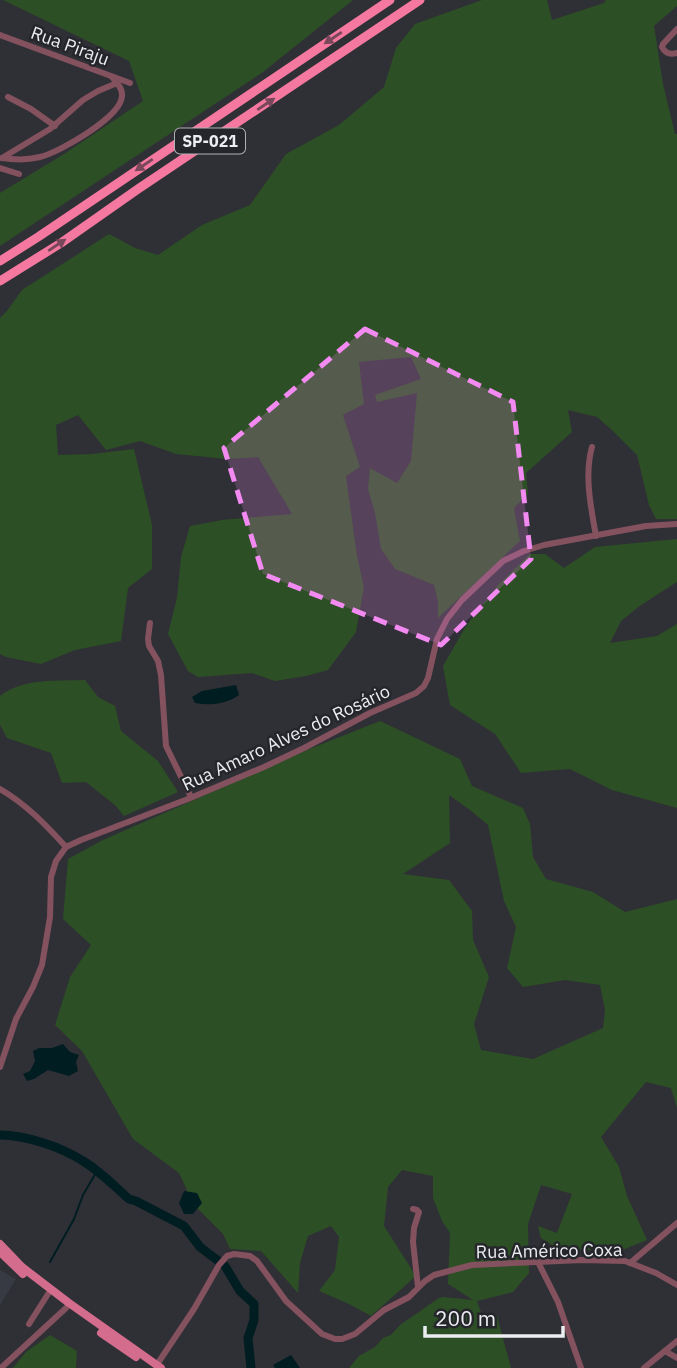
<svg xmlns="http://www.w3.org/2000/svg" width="677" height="1368" viewBox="0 0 677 1368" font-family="'IBM Plex Sans',sans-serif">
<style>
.built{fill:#373943}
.green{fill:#2d4f25;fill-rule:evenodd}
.water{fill:#001d22}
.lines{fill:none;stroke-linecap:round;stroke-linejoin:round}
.stream{stroke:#001d22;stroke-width:2}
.river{stroke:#001d22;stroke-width:9}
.minor{stroke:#84515f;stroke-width:6}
.major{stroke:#d46d8d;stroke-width:8}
.highway{stroke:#f4789f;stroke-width:9}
.oneway{fill:#784759}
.marked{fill:#f38af1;fill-opacity:0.2;stroke:#f38af1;stroke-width:5;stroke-dasharray:14 9;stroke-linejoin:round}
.labels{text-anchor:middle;stroke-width:5;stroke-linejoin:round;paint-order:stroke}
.shield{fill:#25262b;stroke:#b0b1b5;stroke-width:2}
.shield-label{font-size:16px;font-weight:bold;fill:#ecedf0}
.street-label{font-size:18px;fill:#ecedf0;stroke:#25262b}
</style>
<rect width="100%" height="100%" fill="#2f3035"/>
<path class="built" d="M0 1270 16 1279 0 1305Z"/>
<g class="green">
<path d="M3 0H353L263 72 0 246V193L64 154 143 101 129 61Z"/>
<path d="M482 0H547L552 20 604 3 606 0H677V6L654 26 663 84 675 134H677V519H656L649 505 637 455 613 431 597 417 568 410 572 432 526 473 528 494 514 508 520 541 438 618V602L434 585 395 569 381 549 375 513 368 489 370 468 397 483 411 461 417 393 377 402 375 395 421 379 411 357 359 362 364 404 343 415 360 467 346 476 357 556 364 587 356 632 328 670 306 676 275 681 252 673 198 677 188 671 168 634 177 598 181 557 190 526 222 520 292 514 258 457 227 459 176 454 140 441 106 450 78 415 56 425 58 455 92 454 134 449 152 525V569L128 588 121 641 75 650 41 664 6 657 0 654V318L7 311 22 290 109 234 135 248 158 255 202 225 250 205 286 154 339 125 384 87 396 48 415 24Z"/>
<path d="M677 539V582L641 605 621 621 610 643 657 636 677 624V808L612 790 570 769 521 773 495 734 450 705 443 666 466 626 498 585 530 554H545L564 568 595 547Z"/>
<path d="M85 680 98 697 115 706 121 731 158 761 178 792 124 816 116 806 86 782 62 783 51 753 7 738 0 725V696C22 678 58 681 85 680Z"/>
<path d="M380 721 460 759 472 786 523 808 530 824 533 857 546 879 593 892 625 912 677 899V1108L671 1088 646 1082 601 1137 619 1167 627 1196 647 1240 622 1250H560L541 1238 538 1226 557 1233 572 1194 541 1185 528 1224 529 1273 513 1292 477 1301 482 1315 497 1316 511 1368H349L359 1356 375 1347 383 1338 391 1335 400 1325 439 1298 443 1297 473 1300 448 1284 450 1233 442 1221 433 1198V1176L402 1170 388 1187 384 1226 416 1276 371 1316 349 1304 319 1291 335 1270 339 1237 331 1226 308 1236 300 1263 298 1293 261 1251 230 1249 223 1234 194 1205 179 1173 133 1139 82 1051 55 1025 70 977 91 945 63 919 68 859 103 840 312 748ZM449 795 470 810 488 825 504 901 516 927 507 968 523 987 565 980 600 985 605 1010 603 1028 533 1059 481 1050 474 1024 489 977 473 940 472 911 449 880 403 874 450 843Z"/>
<path d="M50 1335 77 1351 76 1368H13L26 1352Z"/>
</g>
<g class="water">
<path d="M236 685 239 695C226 704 211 706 195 703L192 697 202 691Z"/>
<path d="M63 1044 70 1052 79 1055 76 1062 78 1071 69 1076 48 1070 34 1079 27 1081 23 1074 30 1071 35 1061 33 1051 39 1048H52Z"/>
<path d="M184 1191 197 1193 202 1203 193 1214H184L179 1203Z"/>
<path d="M291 1355 300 1368H275L273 1365Z"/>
</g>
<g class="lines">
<path class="stream" d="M50 1262 74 1219 83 1195 97 1171"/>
<path class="river" d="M0 1135C26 1135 61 1147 83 1161 100 1171 114 1186 129 1199L136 1201 184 1226 200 1247 225 1266 240 1291 254 1304V1320L248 1338 251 1368"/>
<g class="minor">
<path d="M677 29 663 44 662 47C665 53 670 55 677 53"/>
<path d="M0 35 130 83"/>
<path d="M8 97 31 109 55 126"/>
<path d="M2 158C15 160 28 160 40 157 60 152 121 117 122 96 123 88 116 82 112 77"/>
<path d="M2 158 50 129 83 100 98 91 117 83"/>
<path d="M0 168 19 174"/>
<path d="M592 447C584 475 591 508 596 536"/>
<path d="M150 623 148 639 149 646 158 661 161 675 166 746 191 797"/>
<path d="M0 789C26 804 46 825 66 847"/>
<path d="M0 1067 16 1019 33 987 42 965 50 917 51 877 56 861 66 847 81 840 188 799 264 767 304 748 370 713 416 693 424 686 428 678 437 639 447 619 462 600 503 561 524 551 544 545 646 526 677 524"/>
<path d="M413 1209 417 1210 419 1212 414 1228 413 1242 418 1287"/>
<path d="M538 1262 558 1302 581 1368"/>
<path d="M630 1263 677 1223"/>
<path d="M29 1324 48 1294"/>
<path d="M665 1351 677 1358"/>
<path d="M156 1366 194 1309 219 1265 227 1256 234 1254 250 1256 257 1261 286 1301 322 1334 335 1339H342L355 1334 384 1310 409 1297 425 1281 434 1275 472 1265 582 1260 625 1261 656 1273 677 1285"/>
<path d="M1 1368 66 1308"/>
<path d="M644 1368 677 1341"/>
</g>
<g class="major">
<path d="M0 1244 22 1267 69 1303 161 1368"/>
<path d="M0 1252 23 1274"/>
<path d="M101 1333 136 1357"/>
</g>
<g class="highway">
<path d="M0 261 38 237 390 0"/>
<path d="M0 281 61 243 138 189 420 0"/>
</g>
</g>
<defs><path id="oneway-solid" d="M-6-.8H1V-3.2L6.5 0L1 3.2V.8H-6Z" transform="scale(1.75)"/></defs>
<g class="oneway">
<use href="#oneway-solid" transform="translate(333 38) rotate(146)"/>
<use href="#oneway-solid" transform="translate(266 104) rotate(-34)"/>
<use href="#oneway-solid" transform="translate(144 165) rotate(146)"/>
<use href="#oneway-solid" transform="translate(57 245) rotate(-34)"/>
</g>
<path class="marked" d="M365 329 513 402 531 559 441 645 263 574 224 448Z"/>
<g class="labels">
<rect class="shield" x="175" y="128.5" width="70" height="25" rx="5"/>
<g class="shield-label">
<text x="210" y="147">SP-021</text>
</g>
<g class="street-label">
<text transform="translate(70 46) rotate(20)" y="6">Rua Piraju</text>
<text transform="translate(286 738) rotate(-25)" y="6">Rua Amaro Alves do Rosário</text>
<text transform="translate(549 1251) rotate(-1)" y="6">Rua Américo Coxa</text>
</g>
</g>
<path d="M425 1326v10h138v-10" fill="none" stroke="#ecedf0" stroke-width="3.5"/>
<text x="435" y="1326" font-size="21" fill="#ecedf0" stroke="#25262b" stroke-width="5" paint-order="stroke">200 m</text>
</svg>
